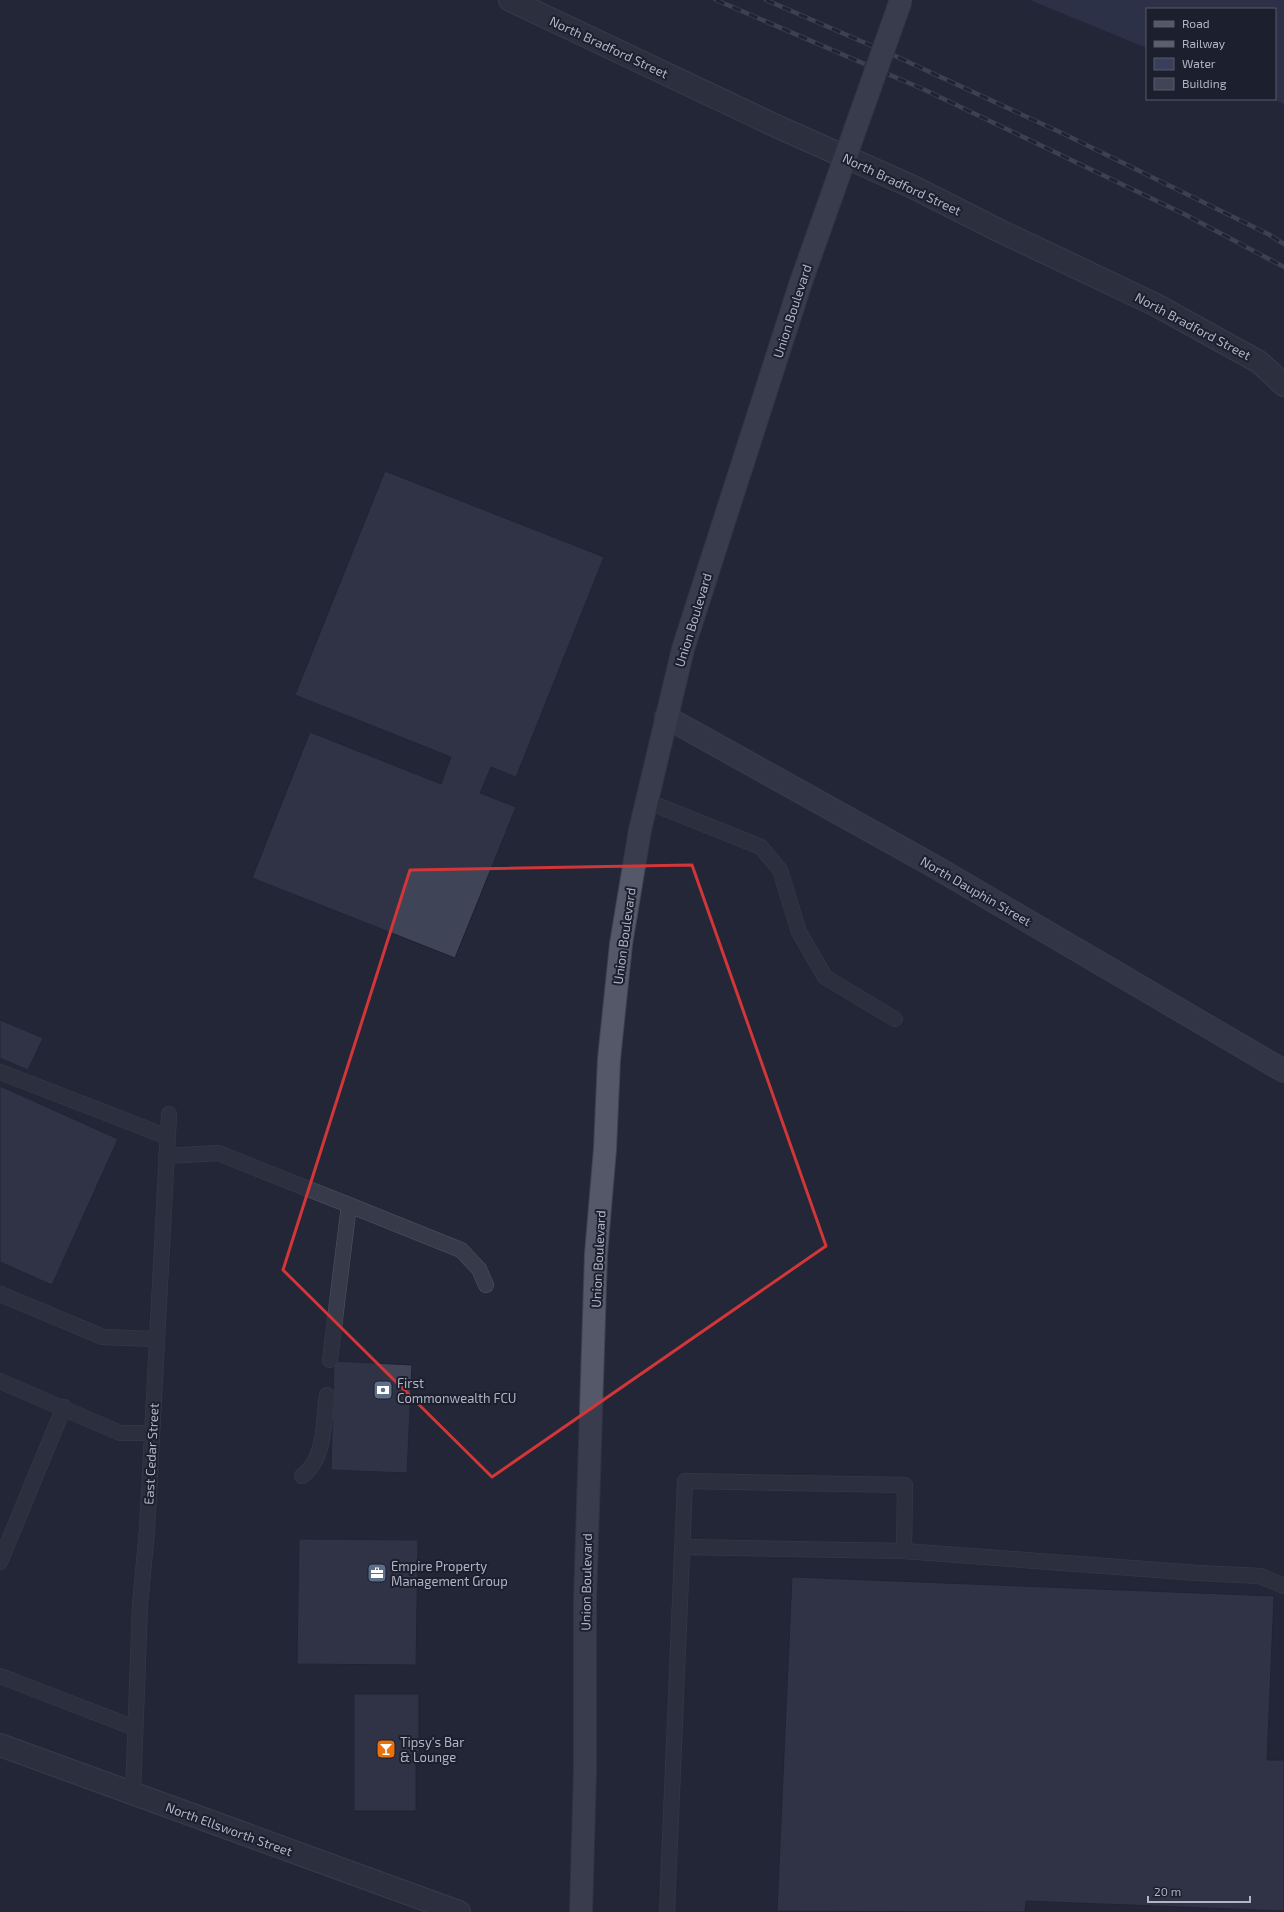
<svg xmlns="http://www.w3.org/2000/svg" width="1284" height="1912" viewBox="0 0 1284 1912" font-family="'Exo 2',sans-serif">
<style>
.water{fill:#393f5d}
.building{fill:#404457;stroke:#1e212f}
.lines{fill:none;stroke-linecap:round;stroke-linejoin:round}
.lane-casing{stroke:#525463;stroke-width:16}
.street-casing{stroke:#525463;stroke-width:24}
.secondary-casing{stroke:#525463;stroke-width:24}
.primary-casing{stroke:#404351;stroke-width:24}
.lane{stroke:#373a48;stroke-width:15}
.street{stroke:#373a48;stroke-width:22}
.secondary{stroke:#45485a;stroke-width:22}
.primary{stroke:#555868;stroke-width:22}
.rail-casing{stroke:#5b5f70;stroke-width:4.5}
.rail{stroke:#1c1f2d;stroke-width:3;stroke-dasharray:9;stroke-linecap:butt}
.primary-bridge-casing{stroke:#404351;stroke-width:24;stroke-linecap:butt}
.primary-bridge{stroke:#555868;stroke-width:22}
.marked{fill:none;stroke:#d23638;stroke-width:3;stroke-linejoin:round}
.labels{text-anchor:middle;stroke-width:4;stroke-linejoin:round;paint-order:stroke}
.street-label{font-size:13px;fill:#b2b4c4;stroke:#1c1f2d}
.poi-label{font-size:13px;fill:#b2b4c4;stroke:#1c1f2d;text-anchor:start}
</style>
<rect width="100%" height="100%" fill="#232737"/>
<path class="water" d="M1030 0H1284V104L1273 99H1275V9H1147V48Z"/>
<g class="building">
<path d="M385 471 604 557 516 777 491 767 480 793 516 807 455 958 252 878 310 732 441 784 451 757 295 695Z"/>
<path d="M0 1020 43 1038 28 1070 0 1058Z"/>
<path d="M0 1086 118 1139 52 1285 0 1262Z"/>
<path d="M334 1361 412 1365 407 1473 331 1470Z"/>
<path d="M299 1539 418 1540 416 1665 297 1664Z"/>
<path d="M792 1577 1274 1596 1267 1760H1284V1911L1026 1901 1025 1912 777 1911Z"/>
<path d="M354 1694H419V1753L416 1754V1811H354Z"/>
</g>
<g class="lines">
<g class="lane-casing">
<g id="lane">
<path d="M646 801 761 847 780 870 799 932 825 977 895 1019"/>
<path d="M0 1072 168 1137"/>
<path d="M166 1156 218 1153 349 1205 461 1250 479 1269 486 1285"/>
<path d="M0 1294 103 1337 157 1339"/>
<path d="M330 1360 349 1205"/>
<path d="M0 1381 120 1433H152"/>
<path d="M302 1476C326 1459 323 1422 327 1395"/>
<path d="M904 1551 1198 1573 1260 1576 1284 1586"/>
<path d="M0 1562 64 1407"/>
<path d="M0 1676 135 1728"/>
<path d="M133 1794 140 1605 147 1530 169 1114"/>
<path d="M667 1912 685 1481 905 1485 904 1551 683 1547"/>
</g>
</g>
<g class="street-casing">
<g id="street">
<path d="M510 0 776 126 913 187 998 230 1156 305 1259 362 1284 385"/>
<path d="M0 1745 459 1912"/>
</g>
</g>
<g class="secondary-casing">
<path id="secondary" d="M666 717 932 865 1284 1071"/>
</g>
<g class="primary-casing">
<path id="primary" d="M581 1912 585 1770V1601L596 1254 605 1149 609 1059 621 944 640 830 683 649 801 282"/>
</g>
<use href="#lane" class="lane"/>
<use href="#street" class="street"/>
<use href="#secondary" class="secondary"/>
<use href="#primary" class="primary"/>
<g class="rail-casing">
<g id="rail">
<path d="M716 0 925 90 1186 215 1284 267"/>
<path d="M766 0 893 55 1066 135 1268 234 1284 244"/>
</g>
</g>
<use href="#rail" class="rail"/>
<g class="primary-bridge-casing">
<path id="primary-bridge" d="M801 282 901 0"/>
</g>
<use href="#primary-bridge" class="primary-bridge"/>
</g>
<path d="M0 0H1284V1912H0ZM692 865 826 1246 492 1477 283 1270 410 870Z" fill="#232737" fill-opacity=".55" fill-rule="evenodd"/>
<path class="marked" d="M692 865 826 1246 492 1477 283 1270 410 870Z"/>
<defs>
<g id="bank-square" transform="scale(1)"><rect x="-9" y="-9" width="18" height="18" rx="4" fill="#5c6f8a" stroke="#1c1f2d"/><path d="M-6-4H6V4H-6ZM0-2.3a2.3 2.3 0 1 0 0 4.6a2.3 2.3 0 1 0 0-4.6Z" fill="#fff"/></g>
<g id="office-square" transform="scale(1)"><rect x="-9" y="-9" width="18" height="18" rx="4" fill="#5c6f8a" stroke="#1c1f2d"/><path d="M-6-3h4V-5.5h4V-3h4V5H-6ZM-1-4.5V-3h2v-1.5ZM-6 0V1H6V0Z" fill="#fff"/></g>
<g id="bar-square" transform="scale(1)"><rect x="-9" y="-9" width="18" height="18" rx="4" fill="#e8710a" stroke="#1c1f2d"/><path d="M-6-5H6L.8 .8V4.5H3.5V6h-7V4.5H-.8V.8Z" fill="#fff"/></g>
</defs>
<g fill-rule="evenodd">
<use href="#bank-square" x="383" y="1390"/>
<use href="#office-square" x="377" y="1573"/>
<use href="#bar-square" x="386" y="1749"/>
</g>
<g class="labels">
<g class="street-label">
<text transform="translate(609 47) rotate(25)" y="5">North Bradford Street</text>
<text transform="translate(902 184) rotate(25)" y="5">North Bradford Street</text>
<text transform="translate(792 311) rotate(-72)" y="5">Union Boulevard</text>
<text transform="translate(1193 326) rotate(28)" y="5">North Bradford Street</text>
<text transform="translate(693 620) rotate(-73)" y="5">Union Boulevard</text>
<text transform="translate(976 891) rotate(30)" y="5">North Dauphin Street</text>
<text transform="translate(624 936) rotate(-82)" y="5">Union Boulevard</text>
<text transform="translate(598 1259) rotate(-87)" y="5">Union Boulevard</text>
<text transform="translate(151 1454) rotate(-87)" y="5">East Cedar Street</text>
<text transform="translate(586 1582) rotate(-89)" y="5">Union Boulevard</text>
<text transform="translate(229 1829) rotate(20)" y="5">North Ellsworth Street</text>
</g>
<g class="poi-label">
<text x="397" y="1388">First<tspan x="397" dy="15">Commonwealth FCU</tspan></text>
<text x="391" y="1571">Empire Property<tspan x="391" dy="15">Management Group</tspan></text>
<text x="400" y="1747">Tipsy's Bar<tspan x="400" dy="15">&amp; Lounge</tspan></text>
</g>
</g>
<rect x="1146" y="8" width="130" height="92" fill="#1c1f2d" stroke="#585b69"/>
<rect x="1154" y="21" width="20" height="6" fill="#555868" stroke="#585b69"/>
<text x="1182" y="28" font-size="12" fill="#b2b4c4">Road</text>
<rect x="1154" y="41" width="20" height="6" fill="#5b5f70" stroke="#585b69"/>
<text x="1182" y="48" font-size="12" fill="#b2b4c4">Railway</text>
<rect x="1154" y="58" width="20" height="12" fill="#393f5d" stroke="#585b69"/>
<text x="1182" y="68" font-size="12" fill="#b2b4c4">Water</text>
<rect x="1154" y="78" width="20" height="12" fill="#404457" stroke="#585b69"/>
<text x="1182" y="88" font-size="12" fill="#b2b4c4">Building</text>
<path d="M1148 1896v6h102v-6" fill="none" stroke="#b2b4c4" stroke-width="2"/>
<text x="1154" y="1896" font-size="12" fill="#b2b4c4" stroke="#1c1f2d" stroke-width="3" paint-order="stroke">20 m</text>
</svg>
